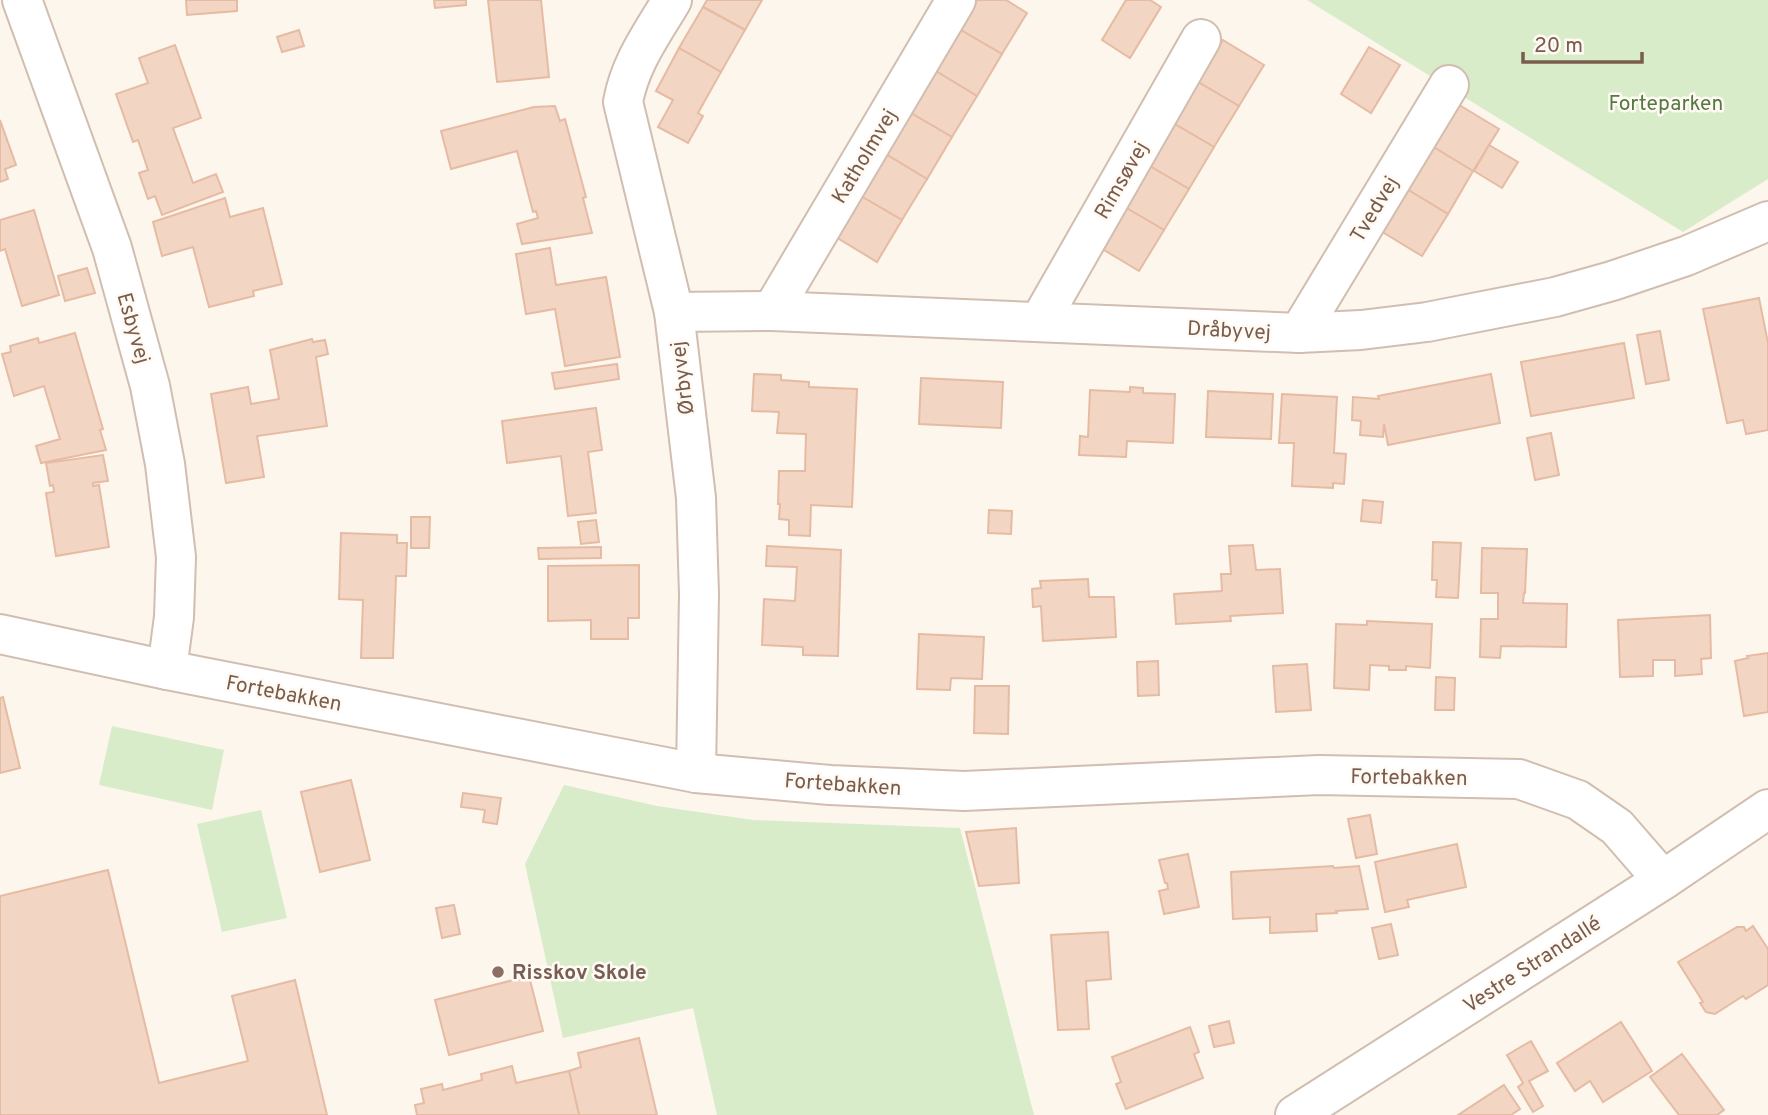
<svg xmlns="http://www.w3.org/2000/svg" width="1768" height="1115" viewBox="0 0 1768 1115" font-family="Overpass,sans-serif">
<style>
.green{fill:#d8ecc9}
.building{fill:#f3d5c3;stroke:#e6bba3;stroke-width:2}
.lines{fill:none;stroke-linecap:round;stroke-linejoin:round}
.minor-casing{stroke:#d1beb0;stroke-width:42}
.tertiary-casing{stroke:#d1beb0;stroke-width:42}
.minor{stroke:#fff;stroke-width:38}
.tertiary{stroke:#fff;stroke-width:38}
.education-dot{fill:#8d6e63;stroke:#fffaf3;stroke-width:2.5}
.labels{text-anchor:middle;stroke-width:5;stroke-linejoin:round;paint-order:stroke}
.park-label{font-size:21px;fill:#537a41;stroke:#fffaf3}
.street-label{font-size:21px;fill:#7a5c4d;stroke:#fffaf3}
.education-label{font-size:21px;font-weight:bold;fill:#785e54;stroke:#fffaf3;text-anchor:start}
</style>
<rect width="100%" height="100%" fill="#fdf6ec"/>
<g class="green">
<path d="M1307 0H1768V179L1683 232Z"/>
<path d="M112 726 224 750 212 810 99 785Z"/>
<path d="M564 785 657 806 753 820 960 828 1034 1115H717L693 1008 563 1038 525 864Z"/>
<path d="M261 810 287 918 222 932 197 824Z"/>
</g>
<g class="building">
<path d="M186 0H237V11L187 15Z"/>
<path d="M434 0H466V5L435 8Z"/>
<path d="M488 0H541L549 77 497 82Z"/>
<path d="M707 0H762L745 30 703 7Z"/>
<path d="M977 0H1006L1027 13 1002 54 959 29Z"/>
<path d="M1126 0H1150L1161 7 1130 58 1102 40Z"/>
<path d="M703 7 745 30 721 72 679 48Z"/>
<path d="M959 29 1002 54 977 96 934 70Z"/>
<path d="M299 30 304 46 282 52 277 37Z"/>
<path d="M1223 40 1264 65 1239 106 1198 82Z"/>
<path d="M175 45 201 118 173 128 193 183 216 174 223 192 162 215 155 196 148 199 139 173 148 170 138 140 133 142 116 94 148 83 139 58Z"/>
<path d="M1369 47 1400 65 1371 113 1341 94Z"/>
<path d="M679 48 721 72 698 113 703 116 688 143 658 127 673 100 656 91Z"/>
<path d="M934 70 977 96 952 137 909 112Z"/>
<path d="M1198 82 1239 106 1214 147 1173 123Z"/>
<path d="M1456 103 1499 129 1473 171 1430 145Z"/>
<path d="M555 106 560 121 565 119 586 197 583 198 592 233 522 244 517 224 538 218 536 211 533 212 517 151 451 169 441 131 534 107Z"/>
<path d="M909 112 952 137 927 179 884 153Z"/>
<path d="M0 120 16 165 5 169 8 179 0 182Z"/>
<path d="M1173 123 1214 147 1189 189 1148 165Z"/>
<path d="M1430 145 1473 171 1448 214 1405 188Z"/>
<path d="M1489 145 1518 162 1502 188 1474 171Z"/>
<path d="M884 153 927 179 902 220 859 195Z"/>
<path d="M1148 165 1189 189 1164 230 1123 206Z"/>
<path d="M1405 188 1448 214 1422 256 1379 230Z"/>
<path d="M859 195 902 220 877 262 834 236Z"/>
<path d="M225 198 230 217 263 208 282 284 253 291 254 296 209 307 193 247 162 256 153 222Z"/>
<path d="M1123 206 1164 230 1139 271 1099 247Z"/>
<path d="M34 210 59 295 22 306 5 249 0 251V220Z"/>
<path d="M550 248 556 285 606 277 620 357 565 366 555 309 526 314 516 254Z"/>
<path d="M87 268 95 293 65 301 58 276Z"/>
<path d="M1759 298 1768 343V430L1746 434 1743 420 1727 423 1703 309Z"/>
<path d="M1660 331 1669 380 1646 384 1637 335Z"/>
<path d="M75 333 103 429 100 430 106 450 41 463 36 446 60 439 44 386 14 396 2 354 11 352 10 346 38 338 39 343Z"/>
<path d="M312 339 313 342 325 340 328 354 316 357 327 426 257 436 264 477 226 483 211 394 248 387 251 404 279 399 270 350Z"/>
<path d="M1624 343 1634 398 1531 416 1521 362Z"/>
<path d="M617 364 619 379 555 389 552 373Z"/>
<path d="M754 374 781 375V380L809 382V387L857 389 852 507 811 505 810 536 789 535V520L779 519 780 504H778L779 471H805L806 434 777 433 779 412 752 411Z"/>
<path d="M1491 374 1500 423 1388 445 1384 424 1383 437 1360 435 1361 421 1352 420 1353 397 1379 399 1378 396Z"/>
<path d="M921 378 1003 382 1001 428 919 424Z"/>
<path d="M1130 387 1143 388V393L1175 394 1173 443 1127 441 1126 457 1079 455 1080 436 1088 437 1090 390 1130 392Z"/>
<path d="M1208 391 1273 394 1271 439 1206 437Z"/>
<path d="M1282 394 1337 397 1334 453 1346 454 1344 484 1333 483V488L1292 486 1294 443H1279Z"/>
<path d="M596 408 602 450 588 452 596 513 568 516 561 456 507 463 502 421Z"/>
<path d="M1551 433 1559 475 1535 480 1527 438Z"/>
<path d="M103 455 108 481 93 483V486L99 485 109 547 56 556 46 493 54 492 53 485 50 486 46 463Z"/>
<path d="M1363 500 1383 502 1381 523 1361 521Z"/>
<path d="M989 510 1012 511 1011 534 988 533Z"/>
<path d="M411 517H430L429 548H411Z"/>
<path d="M596 520 599 542 581 544 578 522Z"/>
<path d="M341 533 397 535V543H407L406 576H396L393 658H361L363 600 339 599Z"/>
<path d="M1433 542 1461 543 1458 598 1436 597 1437 580H1432Z"/>
<path d="M1253 545 1256 570 1280 569 1283 613 1230 616 1231 621 1176 624 1174 594 1222 591 1221 574H1231L1229 546Z"/>
<path d="M767 546 841 550 838 656 803 655V647L762 645 764 599 795 601 797 567 766 566Z"/>
<path d="M601 547V558L539 559 538 548Z"/>
<path d="M1482 548 1527 549 1525 593H1524L1523 603 1567 604 1566 647 1501 646 1500 658 1480 657 1481 619H1498V593H1481Z"/>
<path d="M639 565V618H628V639H591V620L548 621V566Z"/>
<path d="M1088 579 1089 597H1114L1116 637 1043 641 1041 606 1033 607 1032 589 1041 588 1040 581Z"/>
<path d="M1710 615 1711 658 1701 659 1702 674 1675 676V660H1653V676L1620 677 1618 620Z"/>
<path d="M1367 621 1432 624 1430 668 1406 666V670H1389V666L1370 665 1369 690 1334 688 1336 624 1367 625Z"/>
<path d="M919 634 984 637 982 679 951 678 950 690 917 689Z"/>
<path d="M1768 653V712L1744 716 1735 661 1748 658 1747 656Z"/>
<path d="M1158 661 1159 695 1138 696 1137 662Z"/>
<path d="M1307 664 1311 710 1276 712 1273 666Z"/>
<path d="M1436 677 1455 678 1454 710H1435Z"/>
<path d="M975 686H1009L1008 734 974 733Z"/>
<path d="M3 697 20 768 0 773V698Z"/>
<path d="M351 780 370 860 320 872 301 792Z"/>
<path d="M463 793 501 798 497 824 483 822 485 810 461 807Z"/>
<path d="M1370 815 1377 854 1356 858 1348 819Z"/>
<path d="M1016 828 1019 883 979 886 966 832Z"/>
<path d="M1457 844 1466 887 1407 900 1409 907 1385 912 1375 862Z"/>
<path d="M1188 854 1199 907 1164 914 1159 891 1168 889 1167 883H1165L1159 860Z"/>
<path d="M1333 866 1334 868 1359 866 1368 909 1336 911 1337 913 1316 914 1317 931 1270 933V917L1233 919 1231 872Z"/>
<path d="M108 870 159 1083 248 1061 232 996 295 980 327 1115H0V896Z"/>
<path d="M454 905 460 934 442 938 436 908Z"/>
<path d="M1391 924 1398 955 1379 959 1372 928Z"/>
<path d="M1753 926 1768 949V985L1746 999 1743 996 1715 1014 1706 1012 1700 1003 1703 1002 1678 962 1737 927H1744L1746 931Z"/>
<path d="M1108 932 1111 979 1086 981 1089 1029 1058 1030 1051 935Z"/>
<path d="M529 976 543 1031 449 1055 435 1000Z"/>
<path d="M1229 1021 1234 1043 1214 1047 1209 1026Z"/>
<path d="M1621 1022 1652 1071 1603 1102 1590 1081 1575 1091 1557 1063Z"/>
<path d="M1190 1027 1199 1052 1194 1054 1203 1078 1126 1109 1116 1084 1121 1082 1112 1057Z"/>
<path d="M639 1038 657 1115H579L569 1071 581 1067 578 1053Z"/>
<path d="M1531 1041 1548 1071 1529 1081 1543 1106 1533 1112 1518 1087 1523 1083 1507 1055Z"/>
<path d="M1682 1054 1724 1110 1717 1115H1679L1650 1077Z"/>
<path d="M512 1066 516 1083 569 1071 579 1115H417L415 1105 424 1103 421 1089 442 1084 443 1090 482 1080 481 1074Z"/>
<path d="M1504 1085 1520 1109 1511 1115H1458Z"/>
</g>
<g class="lines">
<g class="minor-casing">
<g id="minor">
<path d="M22 0 112 248 150 386 165 464 176 557 174 617 167 670"/>
<path d="M672 0C652 34 630 63 623 102L674 312 696 498 699 594 696 773"/>
<path d="M772 311 956 0"/>
<path d="M674 312 772 311 1299 333 1361 330 1427 322 1555 297 1612 281 1686 256 1768 221"/>
<path d="M1040 321 1201 39"/>
<path d="M1299 333 1449 85"/>
<path d="M0 634 167 670 696 773 830 785 964 791 1319 775 1519 779 1578 800 1617 827 1663 880"/>
</g>
</g>
<g class="tertiary-casing">
<path id="tertiary" d="M1295 1115 1663 880 1768 809"/>
</g>
<use href="#minor" class="minor"/>
<use href="#tertiary" class="tertiary"/>
</g>
<circle class="education-dot" cx="498" cy="972" r="7"/>
<g class="labels">
<g class="park-label">
<text x="1666" y="110">Forteparken</text>
</g>
<g class="street-label">
<text transform="translate(864 156) rotate(-59)" y="7">Katholmvej</text>
<text transform="translate(1121 180) rotate(-60)" y="7">Rimsøvej</text>
<text transform="translate(1374 209) rotate(-59)" y="7">Tvedvej</text>
<text transform="translate(134 328) rotate(74)" y="7">Esbyvej</text>
<text transform="translate(1229 330) rotate(3)" y="7">Dråbyvej</text>
<text transform="translate(682 378) rotate(-97)" y="7">Ørbyvej</text>
<text transform="translate(284 693) rotate(11)" y="7">Fortebakken</text>
<text transform="translate(1409 777) rotate(1)" y="7">Fortebakken</text>
<text transform="translate(843 784) rotate(4)" y="7">Fortebakken</text>
<text transform="translate(1532 964) rotate(-33)" y="7">Vestre Strandallé</text>
</g>
<g class="education-label">
<text x="512" y="979">Risskov Skole</text>
</g>
</g>
<path d="M1523 52v10h119v-10" fill="none" stroke="#7a5c4d" stroke-width="3.5"/>
<text x="1534" y="52" font-size="21" fill="#7a5c4d" stroke="#fffaf3" stroke-width="5" paint-order="stroke">20 m</text>
</svg>
